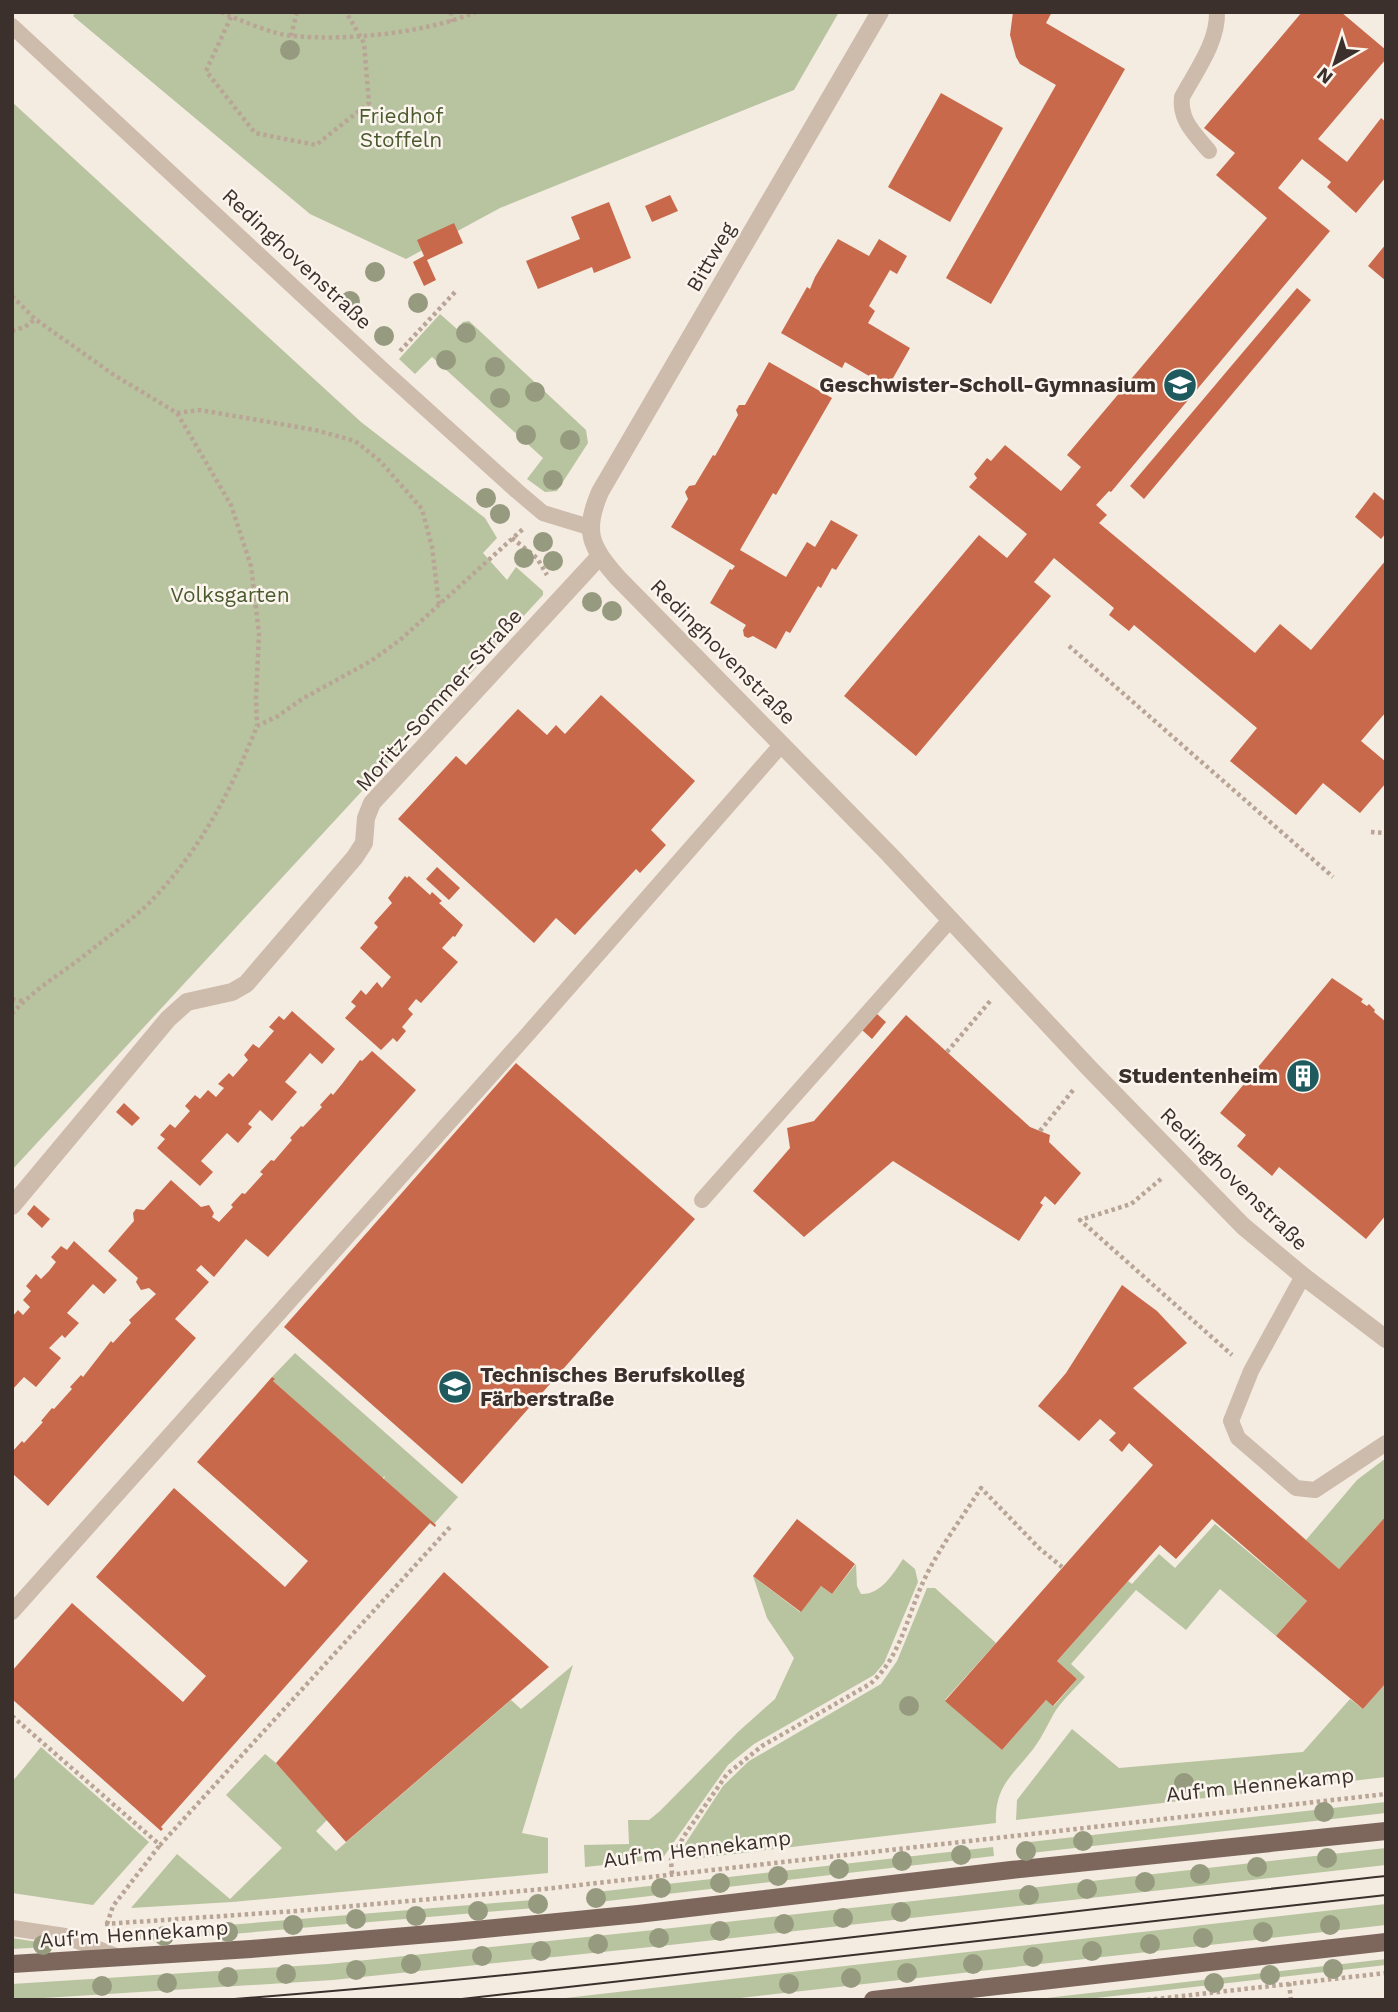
<svg xmlns="http://www.w3.org/2000/svg" width="1398" height="2012" viewBox="0 0 1398 2012" font-family="'Work Sans',sans-serif">
<style>
.green{fill:#b8c4a0}
.building{fill:#c8694b}
.lines{fill:none;stroke-linecap:round;stroke-linejoin:round}
.path{stroke:#b9a596;stroke-width:4.5;stroke-dasharray:3.5 3.5;stroke-linecap:butt}
.service{stroke:#cdbbac;stroke-width:16}
.minor{stroke:#cdbbac;stroke-width:18}
.primary{stroke:#7d675c;stroke-width:18}
.tram{stroke:#3b302b;stroke-width:2}
.tree{fill:#969b7f}
.labels{text-anchor:middle;stroke-width:5;stroke-linejoin:round;paint-order:stroke}
.park-label{font-size:21px;fill:#4a5a2e;stroke:#fbf5ee}
.street-label{font-size:21px;fill:#3b302b;stroke:#fbf5ee}
.poi-label{font-size:21px;font-weight:bold;fill:#3b302b;stroke:#fbf5ee;text-anchor:end}
</style>
<rect width="100%" height="100%" fill="#f4ebe1"/>
<g class="green">
<path d="M76 12H839L794 90 500 208 406 259 310 214 73 16Z"/>
<path d="M12 102 361 422 485 518 497 538 483 553 507 580 516 567 543 591V595L12 1170Z"/>
<path d="M440 314 457 329 463 322 469 321 586 430 588 443 557 491 545 492 527 479 543 458 432 357 415 374 399 359Z"/>
<path d="M295 1353 458 1497 434 1524 384 1479 385 1476 382 1478 273 1381 272 1377Z"/>
<path d="M1386 1458V1516L1339 1569 1306 1540 1357 1480Z"/>
<path d="M1215 1524 1307 1601 1276 1636 1220 1589 1186 1630 1136 1590 1071 1664 1085 1677C1075 1689 1061 1701 1053 1715 1047 1726 1042 1737 1034 1748 1014 1774 994 1786 996 1823L691 1859 683 1854 685 1844 723 1786 749 1761 881 1684 897 1661 927 1588H935L996 1643 945 1700 1002 1750 1046 1700 1054 1706 1077 1679 1057 1661 1128 1581 1132 1584 1159 1554 1175 1568Z"/>
<path d="M903 1559 915 1569 918 1582 884 1663 874 1675 754 1744 728 1765 662 1859 585 1867 584 1845 629 1844 628 1820H649L660 1811 738 1732 775 1699 794 1658 767 1618 753 1576 800 1612 821 1586 832 1594 856 1564 857 1586 861 1594C881 1595 893 1574 903 1559Z"/>
<path d="M573 1665 522 1833 548 1838V1873L232 1902 131 1908 177 1854 230 1899 282 1848 226 1795 265 1754 276 1763 327 1820 316 1831 336 1851 511 1700 521 1709Z"/>
<path d="M1386 1683V1777L1016 1820 1017 1800 1072 1729 1119 1768 1303 1752 1350 1699 1363 1709Z"/>
<path d="M41 1747 149 1842 93 1905 12 1893V1782Z"/>
<path d="M1386 1802V1813L1022 1854 1021 1843Z"/>
<path d="M993 1847 994 1856 590 1903 588 1893Z"/>
<path d="M1386 1848V1865L670 1945 333 1980 12 2000V1984L328 1964 663 1929Z"/>
<path d="M545 1899 546 1907 197 1937 150 1941 118 1934Z"/>
<path d="M1386 1904V1925L723 2000H548Z"/>
<path d="M12 1938 64 1946 12 1949Z"/>
<path d="M1386 1959V1965L1079 2000H1029Z"/>
</g>
<g class="building">
<path d="M1013 12H1052L1046 23 1125 69 991 304 946 278 1056 85 1020 64 1016 57 1010 35Z"/>
<path d="M1302 12H1341L1386 50V59L1318 139 1347 162 1381 118 1386 122V177L1356 213 1327 187 1331 182 1302 159 1278 188 1330 231 1111 492 1109 491 1096 505 1107 515 1099 523 1255 653 1280 624 1311 650 1386 560V712L1361 741 1386 762V783L1360 813 1323 783 1296 815 1230 761 1257 728 1134 625 1129 631 1109 615 1114 608 1054 558 1034 582 1051 596 916 756 844 696 979 535 1007 558 1027 534 969 487 977 478 974 474 987 458 991 461 1005 445 1061 491 1081 467 1067 455 1267 218 1216 175 1235 153 1204 128Z"/>
<path d="M941 93 1003 128 950 222 888 187Z"/>
<path d="M670 195 678 211 652 222 645 206Z"/>
<path d="M609 202 631 258 594 273 592 267 538 289 526 261 580 239 571 217Z"/>
<path d="M454 223 463 243 427 260 436 280 424 286 413 262 424 256 417 240Z"/>
<path d="M838 239 869 256 879 239 907 256 897 274 890 270 869 306 875 311 868 323 910 348 888 387 845 362 842 368 781 333 807 287 810 289 815 277Z"/>
<path d="M1386 244V281L1368 266Z"/>
<path d="M1297 288 1311 300 1144 499 1130 486Z"/>
<path d="M769 362 832 398 776 495 773 493 740 550 786 577 807 542 815 547 831 520 858 535 836 570 832 568 821 588 818 586 790 633 786 631 776 649 753 636 748 638 744 636 743 630 746 625 710 603 730 569 732 570 735 566 671 527 688 499 685 492 689 486 695 485 713 455 715 456 738 415 736 410 739 405H745Z"/>
<path d="M1374 492 1386 502V533L1381 539 1355 517Z"/>
<path d="M601 695 695 781 651 830 666 845 640 873 636 869 575 935 556 918 534 943 398 819 456 756 466 765 518 709 547 735 556 725 565 734Z"/>
<path d="M437 867 460 888 449 900 426 879Z"/>
<path d="M405 876 407 878 409 876 430 895 432 892 442 901 439 903 463 925 455 937 453 936 442 948 458 962 421 1003 416 999 408 1009 413 1014 402 1027 406 1031 397 1042 393 1038 381 1050 345 1018 356 1006 351 1002 361 990 366 995 377 982 382 988 391 977 360 948 378 927 374 923 392 903 388 898Z"/>
<path d="M1332 978 1363 999 1361 1002 1367 1006 1369 1004 1375 1010 1374 1012 1386 1022V1215L1366 1239 1279 1167 1272 1176 1237 1146 1246 1135 1220 1113Z"/>
<path d="M292 1011 335 1049 322 1064 310 1053 285 1082 297 1092 272 1121 260 1110 248 1124 252 1127 238 1143 227 1133 201 1161 213 1172 200 1186 157 1148 165 1139 160 1135 170 1124 175 1128 190 1111 185 1106 195 1095 200 1099 208 1090 216 1097 224 1088 218 1084 229 1073 233 1077 248 1060 244 1055 253 1044 259 1048 274 1031 269 1027 279 1016 284 1020Z"/>
<path d="M877 1014 886 1022 872 1039 862 1030Z"/>
<path d="M906 1015 1030 1127 1050 1135 1049 1142 1081 1173 1055 1205 1045 1196 1040 1203 1043 1205 1019 1241 893 1161 804 1237 753 1191 790 1148 787 1128 814 1121Z"/>
<path d="M372 1051 416 1090 268 1257 246 1239 214 1277 201 1265 196 1270 209 1282 175 1319 196 1338 48 1506 12 1473V1452L22 1441 24 1443 43 1422 41 1421 52 1408 54 1409 72 1389 70 1387 81 1375 83 1377 111 1341 113 1343 131 1323 129 1320 156 1294 149 1288 141 1290 136 1282 138 1278 108 1251 134 1221 133 1213 136 1209 144 1210 171 1180 201 1207 209 1205 214 1213 212 1217 219 1222 233 1207 231 1205 242 1193 245 1194 263 1174 260 1172 271 1160 274 1161 292 1140 290 1138 301 1126 303 1127 322 1107 320 1105 331 1093 333 1095 342 1084 360 1060 362 1061Z"/>
<path d="M516 1063 695 1219 462 1484 284 1327Z"/>
<path d="M124 1103 140 1118 132 1126 116 1112Z"/>
<path d="M34 1205 50 1219 42 1228 27 1214Z"/>
<path d="M74 1241 117 1280 104 1294 93 1284 67 1313 79 1323 65 1338 62 1335 49 1348 61 1358 36 1387 24 1377 12 1390V1317L18 1310 23 1315 30 1307 23 1300 31 1291 26 1286 36 1274 41 1279 49 1271 56 1262 51 1257 61 1246 67 1250Z"/>
<path d="M1122 1285 1157 1311 1187 1343 1133 1388 1339 1569 1386 1516V1683L1363 1709 1276 1636 1307 1601 1212 1519 1176 1559 1160 1545 1057 1661 1077 1679 1053 1706 1046 1700 1002 1750 945 1701 1153 1465 1129 1443 1122 1452 1109 1440 1116 1433 1100 1419 1079 1441 1038 1406 1066 1373Z"/>
<path d="M272 1377 275 1379 273 1381 436 1525 435 1527 430 1523 161 1827 163 1829 161 1831 12 1699V1671L72 1603 183 1702 206 1676 96 1577 174 1488 285 1587 308 1561 197 1462Z"/>
<path d="M797 1519 855 1564 832 1594 821 1586 801 1612 753 1576Z"/>
<path d="M444 1572 549 1667 346 1842 276 1763Z"/>
</g>
<g class="lines">
<g class="path">
<path d="M221 12C239 20 275 35 293 36 347 41 426 33 476 12"/>
<path d="M451 12 452 22"/>
<path d="M231 17 206 71 255 133 316 145 369 103 364 43 346 12"/>
<path d="M291 36 297 12"/>
<path d="M12 296 35 319 114 375 177 413 231 505 251 566 259 634 256 698 257 726"/>
<path d="M12 331 25 327 35 319"/>
<path d="M400 351 456 291"/>
<path d="M177 413 200 410 315 430 355 441 380 461 422 509 432 547 439 604"/>
<path d="M512 538 537 558 547 575"/>
<path d="M1069 646 1333 877"/>
<path d="M1371 832 1386 833"/>
<path d="M12 999 23 1001"/>
<path d="M12 1014C35 987 68 970 95 947 114 932 136 917 153 899 200 850 232 789 257 726L278 716 302 699 371 661 400 640 524 528"/>
<path d="M947 1052 991 1000"/>
<path d="M1040 1131 1074 1089"/>
<path d="M1161 1179 1131 1204 1080 1220 1232 1355"/>
<path d="M12 1716 160 1845 452 1525"/>
<path d="M672 1874 671 1860 684 1836 727 1774 762 1746 870 1684C901 1657 907 1616 924 1580 939 1548 962 1518 981 1488L1039 1548 1062 1567"/>
<path d="M105 1924 296 1911 544 1889 1386 1794"/>
<path d="M107 1924 113 1906 160 1845"/>
<path d="M1289 1983 1291 2000"/>
<path d="M1147 2000 1386 1973"/>
</g>
<g class="service">
<path d="M12 26 383 370 517 491 543 513 589 527"/>
<path d="M1209 151C1195 134 1179 120 1182 97 1196 71 1218 42 1217 12"/>
<path d="M702 1200 950 920"/>
<path d="M1303 1276 1251 1371 1231 1421 1238 1438 1296 1488 1315 1490 1386 1443"/>
<path d="M12 1612 527 1035 782 744"/>
<path d="M12 1928 65 1936 121 1958"/>
</g>
<g class="minor">
<path d="M880 12 600 492C583 532 590 546 618 578L889 854 1090 1069 1243 1226 1303 1276 1386 1339"/>
<path d="M12 1206 168 1019 187 1002 232 992 246 984 355 857 364 843 366 818 372 803 599 557"/>
</g>
<g class="primary">
<path d="M12 1964 251 1949 454 1932 638 1914 1011 1870 1386 1831"/>
<path d="M873 2000 1386 1942"/>
</g>
<g class="tram">
<path d="M220 2000C610 1971 997 1918 1386 1876"/>
<path d="M453 2000 1386 1895"/>
</g>
</g>
<g class="tree">
<circle cx="290" cy="50" r="10"/>
<circle cx="375" cy="272" r="10"/>
<circle cx="350" cy="301" r="10"/>
<circle cx="418" cy="303" r="10"/>
<circle cx="466" cy="333" r="10"/>
<circle cx="384" cy="336" r="10"/>
<circle cx="446" cy="360" r="10"/>
<circle cx="495" cy="367" r="10"/>
<circle cx="535" cy="392" r="10"/>
<circle cx="500" cy="398" r="10"/>
<circle cx="526" cy="435" r="10"/>
<circle cx="570" cy="440" r="10"/>
<circle cx="553" cy="480" r="10"/>
<circle cx="486" cy="498" r="10"/>
<circle cx="500" cy="514" r="10"/>
<circle cx="543" cy="542" r="10"/>
<circle cx="524" cy="558" r="10"/>
<circle cx="553" cy="561" r="10"/>
<circle cx="592" cy="602" r="10"/>
<circle cx="612" cy="611" r="10"/>
<circle cx="909" cy="1706" r="10"/>
<circle cx="1184" cy="1783" r="10"/>
<circle cx="1324" cy="1812" r="10"/>
<circle cx="1083" cy="1841" r="10"/>
<circle cx="1026" cy="1851" r="10"/>
<circle cx="961" cy="1855" r="10"/>
<circle cx="1327" cy="1858" r="10"/>
<circle cx="902" cy="1861" r="10"/>
<circle cx="1257" cy="1867" r="10"/>
<circle cx="839" cy="1869" r="10"/>
<circle cx="1200" cy="1874" r="10"/>
<circle cx="778" cy="1876" r="10"/>
<circle cx="1145" cy="1882" r="10"/>
<circle cx="720" cy="1883" r="10"/>
<circle cx="661" cy="1888" r="10"/>
<circle cx="1087" cy="1889" r="10"/>
<circle cx="1029" cy="1895" r="10"/>
<circle cx="596" cy="1898" r="10"/>
<circle cx="538" cy="1904" r="10"/>
<circle cx="478" cy="1911" r="10"/>
<circle cx="901" cy="1912" r="10"/>
<circle cx="416" cy="1916" r="10"/>
<circle cx="843" cy="1918" r="10"/>
<circle cx="356" cy="1919" r="10"/>
<circle cx="784" cy="1924" r="10"/>
<circle cx="293" cy="1925" r="10"/>
<circle cx="1330" cy="1925" r="10"/>
<circle cx="720" cy="1931" r="10"/>
<circle cx="228" cy="1932" r="10"/>
<circle cx="1263" cy="1932" r="10"/>
<circle cx="164" cy="1936" r="10"/>
<circle cx="659" cy="1938" r="10"/>
<circle cx="1203" cy="1938" r="10"/>
<circle cx="598" cy="1944" r="10"/>
<circle cx="1150" cy="1944" r="10"/>
<circle cx="43" cy="1945" r="10"/>
<circle cx="541" cy="1951" r="10"/>
<circle cx="1092" cy="1951" r="10"/>
<circle cx="482" cy="1956" r="10"/>
<circle cx="1033" cy="1957" r="10"/>
<circle cx="411" cy="1964" r="10"/>
<circle cx="973" cy="1964" r="10"/>
<circle cx="1333" cy="1969" r="10"/>
<circle cx="356" cy="1970" r="10"/>
<circle cx="907" cy="1973" r="10"/>
<circle cx="286" cy="1974" r="10"/>
<circle cx="1270" cy="1975" r="10"/>
<circle cx="228" cy="1977" r="10"/>
<circle cx="851" cy="1978" r="10"/>
<circle cx="167" cy="1983" r="10"/>
<circle cx="1214" cy="1983" r="10"/>
<circle cx="789" cy="1984" r="10"/>
<circle cx="102" cy="1986" r="10"/>
</g>
<defs>
<g id="school-disc" transform="scale(1.75)"><circle r="9.5" fill="#1f5a5e" stroke="#fbf5ee"/><path d="M0-5L7-2L0 1L-7-2ZM-4 1L0 2.5L4 1V4Q0 6-4 4Z" fill="#fff"/></g>
<g id="building-disc" transform="scale(1.75)"><circle r="9.5" fill="#1f5a5e" stroke="#fbf5ee"/><path d="M-4-6H4V6H1V3H-1V6H-4ZM-2.5-4.3h1.7v1.8h-1.7ZM.8-4.3h1.7v1.8H.8ZM-2.5-1h1.7V.8h-1.7ZM.8-1h1.7V.8H.8Z" fill="#fff"/></g>
</defs>
<g fill-rule="evenodd">
<use href="#school-disc" x="1180" y="385"/>
<use href="#building-disc" x="1303" y="1076"/>
<use href="#school-disc" x="455" y="1387"/>
</g>
<g class="labels">
<g class="park-label">
<text x="401" y="123">Friedhof<tspan x="401" dy="24">Stoffeln</tspan></text>
<text x="230" y="602">Volksgarten</text>
</g>
<g class="street-label">
<text transform="translate(711 257) rotate(-60)" y="7">Bittweg</text>
<text transform="translate(297 259) rotate(43)" y="7">Redinghovenstraße</text>
<text transform="translate(723 652) rotate(45)" y="7">Redinghovenstraße</text>
<text transform="translate(439 700) rotate(-48)" y="7">Moritz-Sommer-Straße</text>
<text transform="translate(1234 1179) rotate(44)" y="7">Redinghovenstraße</text>
<text transform="translate(1260 1785) rotate(-6)" y="7">Auf'm Hennekamp</text>
<text transform="translate(697 1849) rotate(-7)" y="7">Auf'm Hennekamp</text>
<text transform="translate(134 1934) rotate(-4)" y="7">Auf'm Hennekamp</text>
</g>
<g class="poi-label">
<text x="1156" y="392">Geschwister-Scholl-Gymnasium</text>
<text x="1278" y="1083">Studentenheim</text>
<text x="480" y="1382" text-anchor="start">Technisches Berufskolleg<tspan x="480" dy="24">Färberstraße</tspan></text>
</g>
</g>
<rect width="1398" height="2012" fill="none" stroke="#3b302b" stroke-width="28"/>
<g transform="translate(1335 63) rotate(219)" stroke="#fbf5ee" stroke-width="5" paint-order="stroke">
<path d="M0-5L12 26L0 18L-12 26Z" fill="#3b302b"/>
<text y="-10" font-size="19" font-weight="bold" text-anchor="middle" fill="#3b302b">N</text>
</g>
</svg>
